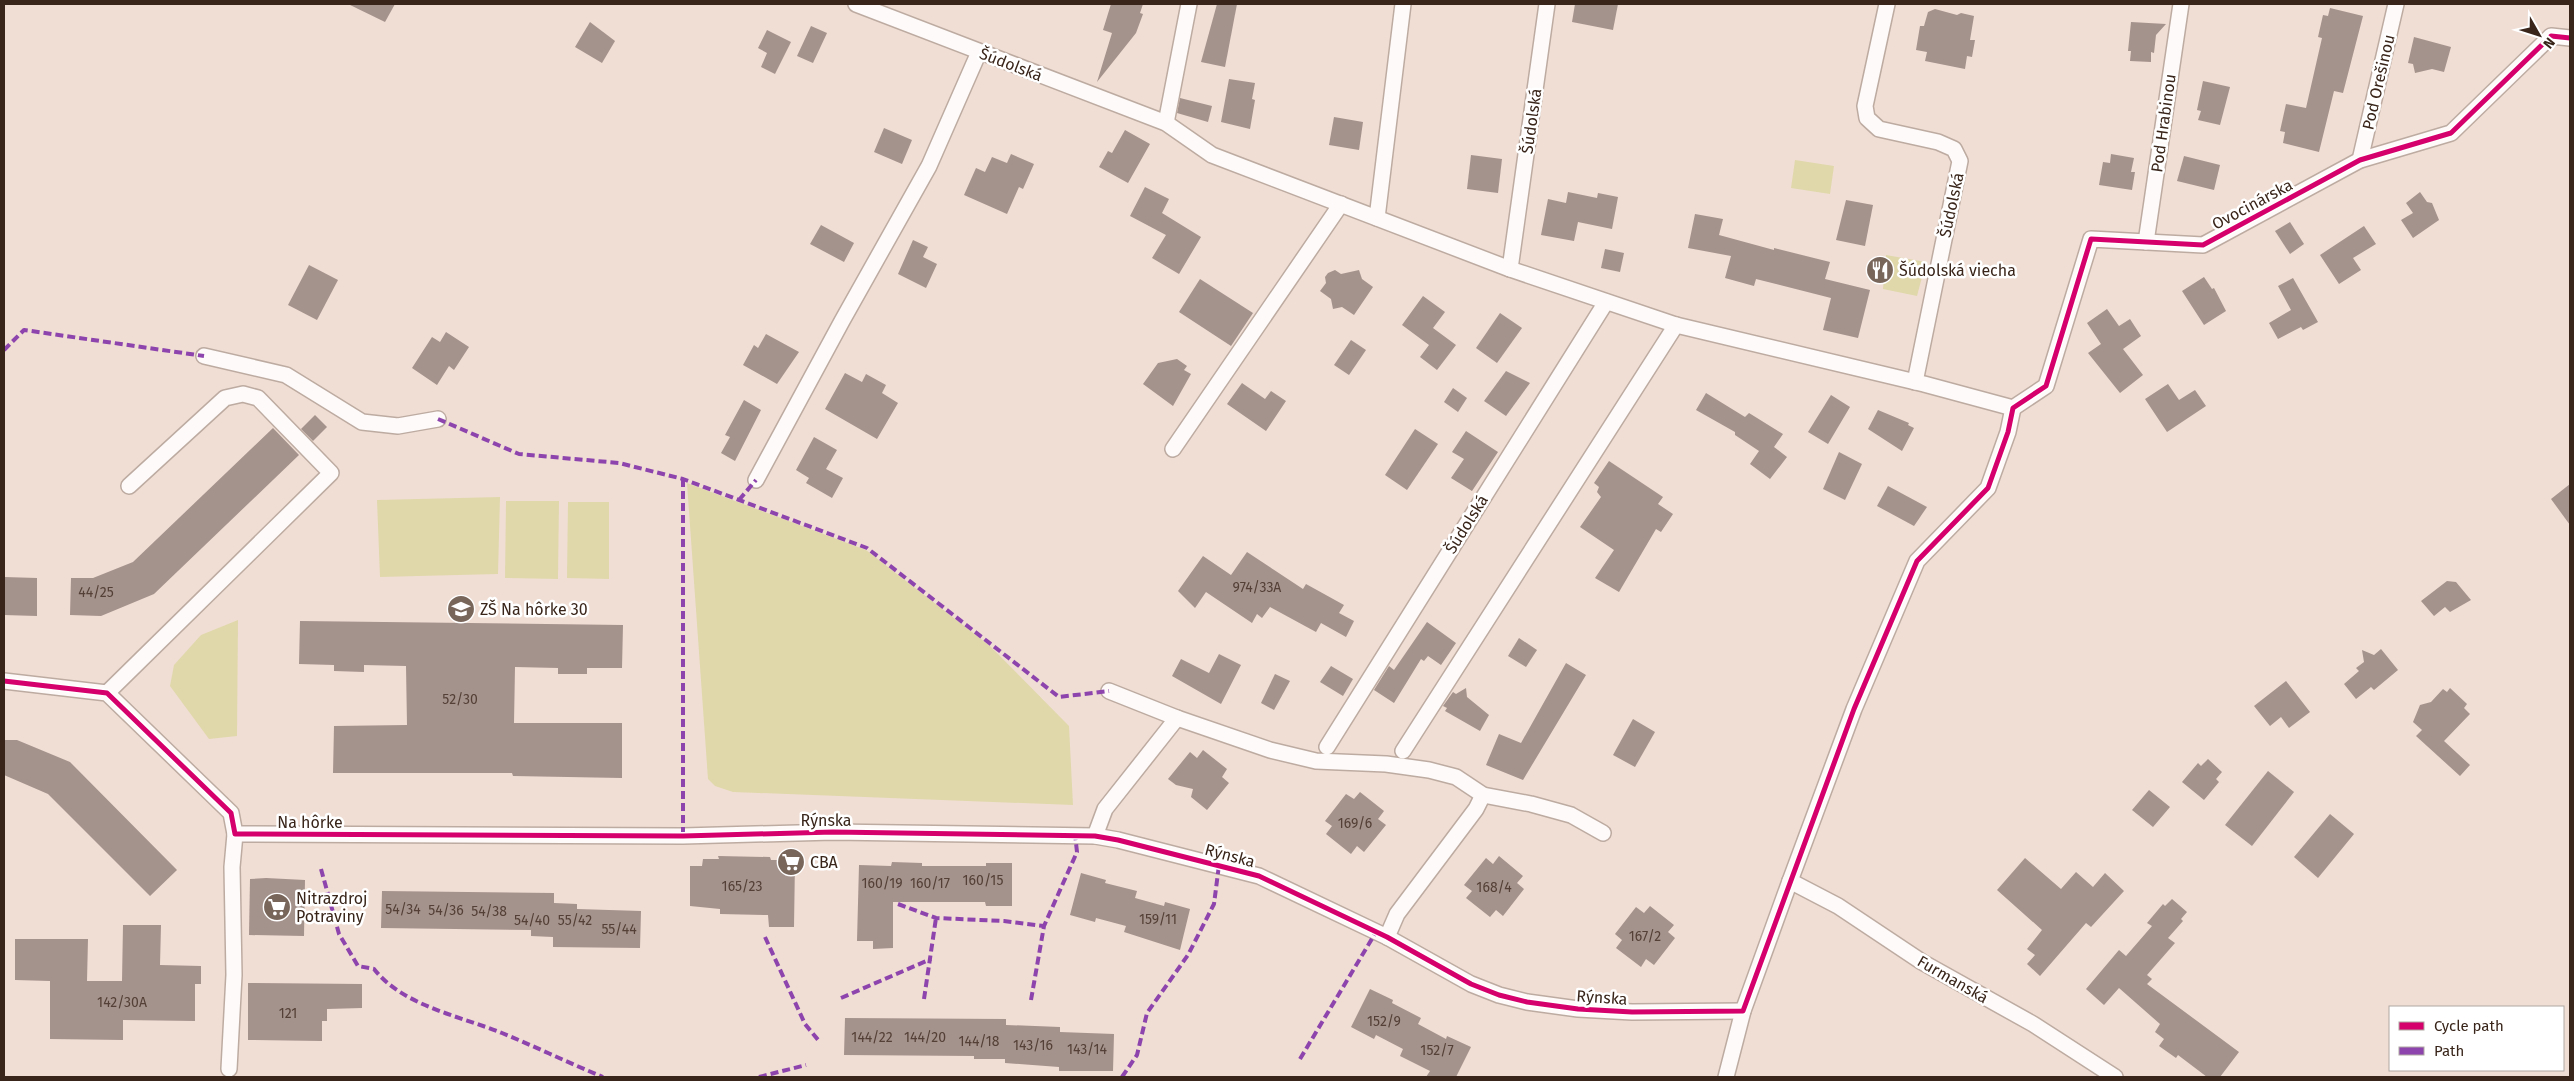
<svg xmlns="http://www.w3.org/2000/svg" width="2574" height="1081" viewBox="0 0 2574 1081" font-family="'Fira Sans',sans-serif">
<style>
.green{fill:#e0d8ab}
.building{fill:#a4928c}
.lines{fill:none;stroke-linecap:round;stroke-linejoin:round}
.minor-casing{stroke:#bdaba1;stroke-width:18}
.minor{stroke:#fdfaf9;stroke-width:15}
.quiet{stroke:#8e44ad;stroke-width:4;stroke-dasharray:8 4;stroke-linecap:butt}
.cycleway-casing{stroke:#fff;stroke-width:8}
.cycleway{stroke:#d6006c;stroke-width:5}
.labels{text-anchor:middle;stroke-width:5;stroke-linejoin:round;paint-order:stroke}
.number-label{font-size:14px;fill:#544036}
.street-label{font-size:16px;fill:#39251a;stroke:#fff}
.poi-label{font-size:16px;fill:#39251a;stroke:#fff;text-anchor:start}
</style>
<rect width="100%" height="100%" fill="#f0ded4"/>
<g class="green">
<path d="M1795 160 1834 166 1830 194 1791 188Z"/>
<path d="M1886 255 1926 262 1917 296 1883 289Z"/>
<path d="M687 483 866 550 990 646 1069 726 1073 805 733 792 715 786 708 779Z"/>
<path d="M500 497 498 574 380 577 377 500Z"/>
<path d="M506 501H559L558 579 505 578Z"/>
<path d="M568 502H609V579L567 578Z"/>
<path d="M238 620 237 736 209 739 170 686 174 665 201 635Z"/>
</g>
<g class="building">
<path d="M348 4H395L385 22Z"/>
<path d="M1111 4H1143L1140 13 1143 14 1136 33 1097 82 1112 33 1103 30Z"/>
<path d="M1217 4H1237L1225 67 1201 62Z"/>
<path d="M1575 4H1618L1613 30 1572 22Z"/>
<path d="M2330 8 2363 16 2343 93 2334 91 2319 152 2283 143 2285 132 2280 131 2286 104 2306 108 2322 38 2318 37 2323 15 2328 16Z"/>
<path d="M1935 9 1957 15 1961 13 1974 16 1970 40H1975L1972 57 1967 56 1965 69 1925 61 1927 52 1916 50 1920 26H1924L1928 12Z"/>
<path d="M590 22 615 41 602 63 575 47Z"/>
<path d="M2131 22 2166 24 2156 35 2154 53 2151 52V62L2130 61 2131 51H2128Z"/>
<path d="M811 26 827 33 813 63 797 56Z"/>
<path d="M767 30 791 42 775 74 761 67 767 53 758 48Z"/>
<path d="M2414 37 2451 47 2444 72 2432 69 2415 73 2413 64 2408 63Z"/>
<path d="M1229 79 1255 83 1252 99 1255 100 1250 129 1221 122Z"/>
<path d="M2203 81 2230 87 2220 125 2198 120 2201 111 2197 110Z"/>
<path d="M1180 98 1212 106 1208 122 1177 113Z"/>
<path d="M1334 117 1363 122 1359 150 1329 145Z"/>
<path d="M884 128 912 140 902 164 874 152Z"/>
<path d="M1125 130 1150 144 1128 183 1099 167 1108 151 1112 153Z"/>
<path d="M1011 154 1034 164 1023 189 1019 187 1007 214 964 195 976 168 985 172 992 157 1007 163Z"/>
<path d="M2111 154 2134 158 2131 172H2135L2132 190 2099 185 2103 162 2110 163Z"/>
<path d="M1471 155 1502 159 1498 193 1467 189Z"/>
<path d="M2184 156 2220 165 2214 190 2177 181Z"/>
<path d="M1145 187 1169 199 1162 213 1201 237 1179 274 1152 258 1166 235 1130 216Z"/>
<path d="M1568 192 1597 198 1598 193 1618 197 1612 229 1578 222 1574 241 1541 235 1548 199 1566 203Z"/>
<path d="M2420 192 2427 202 2432 203 2439 220 2413 238 2401 220 2413 213 2406 203Z"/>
<path d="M1846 200 1873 205 1865 246 1836 240Z"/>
<path d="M1695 214 1723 219 1719 235 1774 250V248L1830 262 1825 279 1870 290 1858 338 1823 330 1831 298 1756 279 1754 286 1725 278 1731 256 1688 248Z"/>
<path d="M2290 222 2304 244 2290 254 2275 231Z"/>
<path d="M821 225 854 243 844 262 810 244Z"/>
<path d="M2364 226 2376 244 2353 258 2361 270 2339 284 2320 255Z"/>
<path d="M913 240 928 247 923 257 937 264 926 288 898 274Z"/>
<path d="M1605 249 1624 253 1620 272 1601 268Z"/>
<path d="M309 265 338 280 317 320 288 305Z"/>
<path d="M1335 270 1341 274 1359 270 1362 279 1373 287 1354 315 1342 307 1333 309 1331 299 1320 291 1326 283 1325 277 1328 273Z"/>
<path d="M2204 277 2212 289 2214 288 2226 311 2204 325 2182 291Z"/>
<path d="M2293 278 2318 322 2303 330 2301 327 2278 339 2269 323 2291 310 2278 286Z"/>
<path d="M1200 279 1253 313 1231 346 1179 312Z"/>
<path d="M1423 296 1445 312 1433 328 1456 345 1437 370 1420 357 1429 345 1402 325Z"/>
<path d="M2107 309 2119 326 2130 319 2141 336 2123 349 2143 375 2120 393 2088 353 2101 344 2087 323Z"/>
<path d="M1500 313 1522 328 1497 363 1476 348Z"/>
<path d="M446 332 469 347 454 370 449 366 437 385 412 368 432 337 440 342Z"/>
<path d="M766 334 799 352 777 384 743 365 754 345 758 348Z"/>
<path d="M1351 340 1366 350 1349 375 1334 365Z"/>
<path d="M1177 359 1187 366 1184 370 1191 374 1173 406 1143 384 1158 363Z"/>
<path d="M1506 371 1530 383 1506 416 1484 401Z"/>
<path d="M845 373 862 382 866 374 886 385 882 393 898 403 877 439 825 409Z"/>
<path d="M1242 383 1265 399 1271 391 1286 401 1266 431 1227 404Z"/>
<path d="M2168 384 2179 400 2195 390 2206 406 2167 432 2145 399Z"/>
<path d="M1453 388 1467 398 1458 412 1444 402Z"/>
<path d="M1706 393 1745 417 1749 413 1783 434 1774 447 1787 457 1770 479 1750 464 1759 451 1735 435V432L1696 410Z"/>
<path d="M1831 395 1850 407 1828 444 1808 432Z"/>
<path d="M744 400 761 410 735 461 721 453 730 437 725 435Z"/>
<path d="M1878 410 1909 423 1908 425 1914 428 1902 451 1868 429Z"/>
<path d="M315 415 327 427 313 441 301 429Z"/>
<path d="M273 428 299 455 154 594 101 616 70 615 71 578H93L133 562Z"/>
<path d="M1415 429 1438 444 1407 490 1385 475Z"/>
<path d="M1466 431 1498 452 1472 491 1451 478 1464 459 1452 452Z"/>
<path d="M814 437 837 450 826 469 843 478 832 498 806 483 809 478 796 470Z"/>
<path d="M1839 452 1862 464 1845 500 1823 489Z"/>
<path d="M1609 461 1663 497 1658 504 1673 514 1661 532 1656 529 1619 592 1595 578 1614 550 1580 527 1601 497 1597 492 1599 487 1594 483Z"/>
<path d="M2570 484V525L2551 499Z"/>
<path d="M1888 486 1927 507 1914 526 1877 506Z"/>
<path d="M1247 552 1303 589 1306 584 1344 605 1339 613 1354 621 1346 637 1321 623 1316 632 1270 607 1262 618 1257 614 1252 623 1206 592 1195 608 1178 591 1203 556 1231 575Z"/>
<path d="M4 577 37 578V616L4 615Z"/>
<path d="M2447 581 2456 582 2471 600 2450 612 2445 607 2434 616 2421 601Z"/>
<path d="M300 621 623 625 622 668H587V674H558V668L515 667 514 723H622V778L513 776 512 773H333L334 726 407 725 406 666 364 665V672L334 671V665L299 664Z"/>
<path d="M1427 622 1456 643 1441 665 1428 656 1424 661 1421 659 1394 703 1374 690 1389 666 1394 670Z"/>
<path d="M1519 638 1537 650 1526 667 1508 656Z"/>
<path d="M2381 649 2398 670 2374 690 2371 687 2356 699 2344 684 2359 671 2356 668 2364 662 2362 650 2374 655Z"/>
<path d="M1219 654 1241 665 1221 704 1172 676 1181 659 1209 673Z"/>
<path d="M1566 663 1586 675 1523 780 1486 765 1499 734 1521 743Z"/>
<path d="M1331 666 1353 679 1343 696 1320 682Z"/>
<path d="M1275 674 1290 681 1274 710 1261 703Z"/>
<path d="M2286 681 2310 712 2289 728 2281 717 2270 726 2254 706Z"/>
<path d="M1466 688 1467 697 1489 715 1480 731 1445 711 1447 708 1443 706 1453 692 1456 694Z"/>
<path d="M2450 688 2467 704 2464 708 2470 714 2444 741 2470 765 2460 776 2416 736 2422 730 2413 722 2420 705 2431 702 2443 689 2447 692Z"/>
<path d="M1633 719 1655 732 1635 767 1613 755Z"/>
<path d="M4 740H17L70 762 177 870 150 896 48 794 4 775Z"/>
<path d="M1203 750 1227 769 1222 777 1229 783 1207 810 1191 797 1193 789 1176 785 1168 779 1190 752 1197 758Z"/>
<path d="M2208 759 2222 772 2216 779 2219 782 2204 800 2182 782 2198 763 2201 766Z"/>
<path d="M2268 771 2294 792 2252 846 2225 825Z"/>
<path d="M2149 790 2170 807 2153 827 2132 810Z"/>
<path d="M1360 792 1384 811 1378 819 1386 825 1364 852 1357 846 1351 854 1326 834 1332 826 1325 821 1346 794 1354 799Z"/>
<path d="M2330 814 2354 834 2318 878 2294 857Z"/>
<path d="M718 856 770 857 771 860H795L794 927H769L768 915 720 914V909L690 906V866H702L703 859H719Z"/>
<path d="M1499 856 1523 876 1517 883 1524 889 1503 916 1496 910 1490 917 1466 898 1472 891 1464 885 1486 858 1493 864Z"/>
<path d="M2025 858 2061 889 2076 872 2093 887 2105 873 2124 891 2091 927 2086 923 2040 976 2027 964 2035 955 2027 949 2042 930 1997 890Z"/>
<path d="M892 862 922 863V866H986V863H1012V906H986L985 902H893V948L873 949V941H857L859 865 891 866Z"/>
<path d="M1081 873 1106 880 1105 883 1137 891 1135 898 1164 906 1165 902 1190 909 1180 950 1124 932 1126 926 1096 918 1095 922 1070 915Z"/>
<path d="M266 878 305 880 304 936 249 935 250 879Z"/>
<path d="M382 891 554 893V903L577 904V909L641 911 640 948 553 947V937L531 936V930L381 928Z"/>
<path d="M2172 899 2187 912 2181 919 2183 921 2168 938 2175 943 2147 975 2152 979 2147 984 2239 1052 2220 1077H2207L2178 1055 2176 1058 2159 1046 2164 1039 2155 1032 2160 1024 2119 988 2104 1005 2086 989 2119 950 2126 956 2152 926 2147 923 2163 904 2165 906Z"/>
<path d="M1650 906 1674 925 1668 932 1675 938 1654 965 1646 959 1641 967 1616 948 1622 940 1615 934 1636 907 1644 913Z"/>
<path d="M123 925H161L160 965 201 966V984H195V1021L123 1020V1040L50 1039V981L15 980V939H88L87 981H122Z"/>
<path d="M248 983 362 984V1008L327 1009V1021H322V1041L248 1040Z"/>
<path d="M1370 989 1393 1000 1392 1003 1421 1018 1418 1024 1446 1039 1447 1036 1471 1047 1456 1077H1426L1430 1071 1400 1056 1403 1049 1376 1035 1374 1039 1351 1027Z"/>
<path d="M845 1018 1006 1019V1025L1060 1027V1032L1114 1034 1113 1071H1059V1067L1005 1063V1059H974V1056L844 1055Z"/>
</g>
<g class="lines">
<g class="minor-casing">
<g id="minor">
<path d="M856 4 1166 123 1212 155 1510 269 1676 325 1924 384 2013 408"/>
<path d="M1887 4 1865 106 1867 118 1879 129 1938 142 1954 149 1960 161 1915 382"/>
<path d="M1166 123 1189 4"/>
<path d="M2360 160 2396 4"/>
<path d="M1377 218 1403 4"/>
<path d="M2146 242 2181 4"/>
<path d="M1510 269 1547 4"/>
<path d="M204 356 286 375 362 422 398 426 438 419"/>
<path d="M2013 408 2046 386 2091 239 2203 245 2360 160 2451 133 2551 36 2570 38"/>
<path d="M1173 449 1341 204"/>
<path d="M756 480 842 321 929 166 979 52"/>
<path d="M4 681 107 693 231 813 235 834 683 836 833 832 1095 836 1118 840 1259 876 1387 937 1471 984 1499 995 1527 1002 1578 1009 1632 1012 1743 1011"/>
<path d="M1109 691 1177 718 1270 750 1316 761 1386 764 1429 770 1456 777 1483 795 1531 804 1571 815 1603 833"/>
<path d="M107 693 331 473 258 398 243 394 225 398 129 486"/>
<path d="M1327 747 1606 302"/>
<path d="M1403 751 1676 325"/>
<path d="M1095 836 1105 809 1177 718"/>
<path d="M1790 881 1838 906 1922 962 2033 1024 2115 1077"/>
<path d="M1387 937 1397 914 1476 809 1483 795"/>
<path d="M229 1069 234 975 232 867 235 834"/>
<path d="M1726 1077 1743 1011 1790 881 1854 709 1917 561 1988 488 2008 432 2013 408"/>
</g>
</g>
<use href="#minor" class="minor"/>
<g class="quiet">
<path d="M4 350 24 330 204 356"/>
<path d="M438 419 519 454 619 463 683 479 867 548 1059 697 1109 691"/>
<path d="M683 479V836L688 835"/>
<path d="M739 500 756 480"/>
<path d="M321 869 339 934 358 966 374 969C403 1006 460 1016 502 1033 536 1047 569 1063 603 1077"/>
<path d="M898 904 936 918 1004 921 1044 926"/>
<path d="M765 937 805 1024 819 1041"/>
<path d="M841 998 931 959"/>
<path d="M924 999 936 918"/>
<path d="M1031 1000 1044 926 1077 852 1075 834"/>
<path d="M1300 1059 1376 932"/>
<path d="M759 1077 806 1065"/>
<path d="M1122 1077 1137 1055 1147 1013 1188 955 1214 904 1219 865"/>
</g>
<g class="cycleway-casing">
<path id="cycleway" d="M4 681 107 693 231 813 235 834 683 836 833 832 1095 836 1118 840 1259 876 1387 937 1471 984 1499 995 1527 1002 1578 1009 1632 1012 1743 1011 1854 709 1917 561 1988 488 2008 432 2013 408 2046 386 2091 239 2203 245 2360 160 2451 133 2551 36 2570 38"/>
</g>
<use href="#cycleway" class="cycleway"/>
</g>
<defs>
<g id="restaurant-disc" transform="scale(1.4375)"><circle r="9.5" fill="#79665b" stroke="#fff"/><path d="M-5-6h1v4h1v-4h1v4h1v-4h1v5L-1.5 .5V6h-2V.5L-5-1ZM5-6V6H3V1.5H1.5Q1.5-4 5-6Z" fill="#fff"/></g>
<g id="school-disc" transform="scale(1.4375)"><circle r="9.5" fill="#79665b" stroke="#fff"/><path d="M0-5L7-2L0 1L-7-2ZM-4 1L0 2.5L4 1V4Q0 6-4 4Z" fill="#fff"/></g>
<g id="supermarket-disc" transform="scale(1.4375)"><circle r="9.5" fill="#79665b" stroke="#fff"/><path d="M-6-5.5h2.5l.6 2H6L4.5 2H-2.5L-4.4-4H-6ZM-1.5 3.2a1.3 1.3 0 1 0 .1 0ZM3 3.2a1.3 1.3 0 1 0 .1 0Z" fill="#fff"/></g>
</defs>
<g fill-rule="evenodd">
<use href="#restaurant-disc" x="1880" y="270"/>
<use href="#school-disc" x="461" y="609"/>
<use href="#supermarket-disc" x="791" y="862"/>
<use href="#supermarket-disc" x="277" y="907"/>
</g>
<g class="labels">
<g class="number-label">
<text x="1257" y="592">974/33A</text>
<text x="96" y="597">44/25</text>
<text x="460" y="704">52/30</text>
<text x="1355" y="828">169/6</text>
<text x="983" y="885">160/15</text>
<text x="882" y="888">160/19</text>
<text x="930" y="888">160/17</text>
<text x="742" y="891">165/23</text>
<text x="1494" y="892">168/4</text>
<text x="403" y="914">54/34</text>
<text x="446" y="915">54/36</text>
<text x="489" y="916">54/38</text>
<text x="1158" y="924">159/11</text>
<text x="532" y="925">54/40</text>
<text x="575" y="925">55/42</text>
<text x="619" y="934">55/44</text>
<text x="1645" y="941">167/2</text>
<text x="122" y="1007">142/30A</text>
<text x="288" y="1018">121</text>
<text x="1384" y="1026">152/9</text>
<text x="872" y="1042">144/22</text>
<text x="925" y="1042">144/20</text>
<text x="979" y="1046">144/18</text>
<text x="1033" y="1050">143/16</text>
<text x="1087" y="1054">143/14</text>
<text x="1437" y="1055">152/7</text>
</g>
<g class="street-label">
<text transform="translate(1011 64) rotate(21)" y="6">Šúdolská</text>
<text transform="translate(2378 82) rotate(-77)" y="6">Pod Orešinou</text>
<text transform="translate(1531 121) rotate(-82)" y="6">Šúdolská</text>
<text transform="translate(2163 123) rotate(-82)" y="6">Pod Hrabinou</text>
<text transform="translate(2252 204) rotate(-28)" y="6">Ovocinárska</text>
<text transform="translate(1951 205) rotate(-78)" y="6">Šúdolská</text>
<text transform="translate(1466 524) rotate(-58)" y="6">Šúdolská</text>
<text x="826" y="826">Rýnska</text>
<text x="310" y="828">Na hôrke</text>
<text transform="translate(1230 855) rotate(15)" y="6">Rýnska</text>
<text transform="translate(1953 979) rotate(30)" y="6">Furmanská</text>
<text transform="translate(1602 997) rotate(4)" y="6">Rýnska</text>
</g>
<g class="poi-label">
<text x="1899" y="276">Šúdolská viecha</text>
<text x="480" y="615">ZŠ Na hôrke 30</text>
<text x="810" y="868">CBA</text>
<text x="296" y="904">Nitrazdroj<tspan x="296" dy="18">Potraviny</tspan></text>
</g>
</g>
<rect width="2574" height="1081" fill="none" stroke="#39251a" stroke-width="10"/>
<rect x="2389" y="1006" width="175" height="65" fill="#ffffff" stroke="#b0a8a3"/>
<rect x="2399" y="1022" width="25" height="8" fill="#d6006c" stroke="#b0a8a3"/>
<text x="2434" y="1031" font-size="15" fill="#39251a">Cycle path</text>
<rect x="2399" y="1047" width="25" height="8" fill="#8e44ad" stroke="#b0a8a3"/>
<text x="2434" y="1056" font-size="15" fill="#39251a">Path</text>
<g transform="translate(2539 35) rotate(129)" stroke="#ffffff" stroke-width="4" paint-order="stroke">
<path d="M0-4L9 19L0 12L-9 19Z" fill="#39251a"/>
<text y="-8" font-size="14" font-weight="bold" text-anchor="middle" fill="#39251a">N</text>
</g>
</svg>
